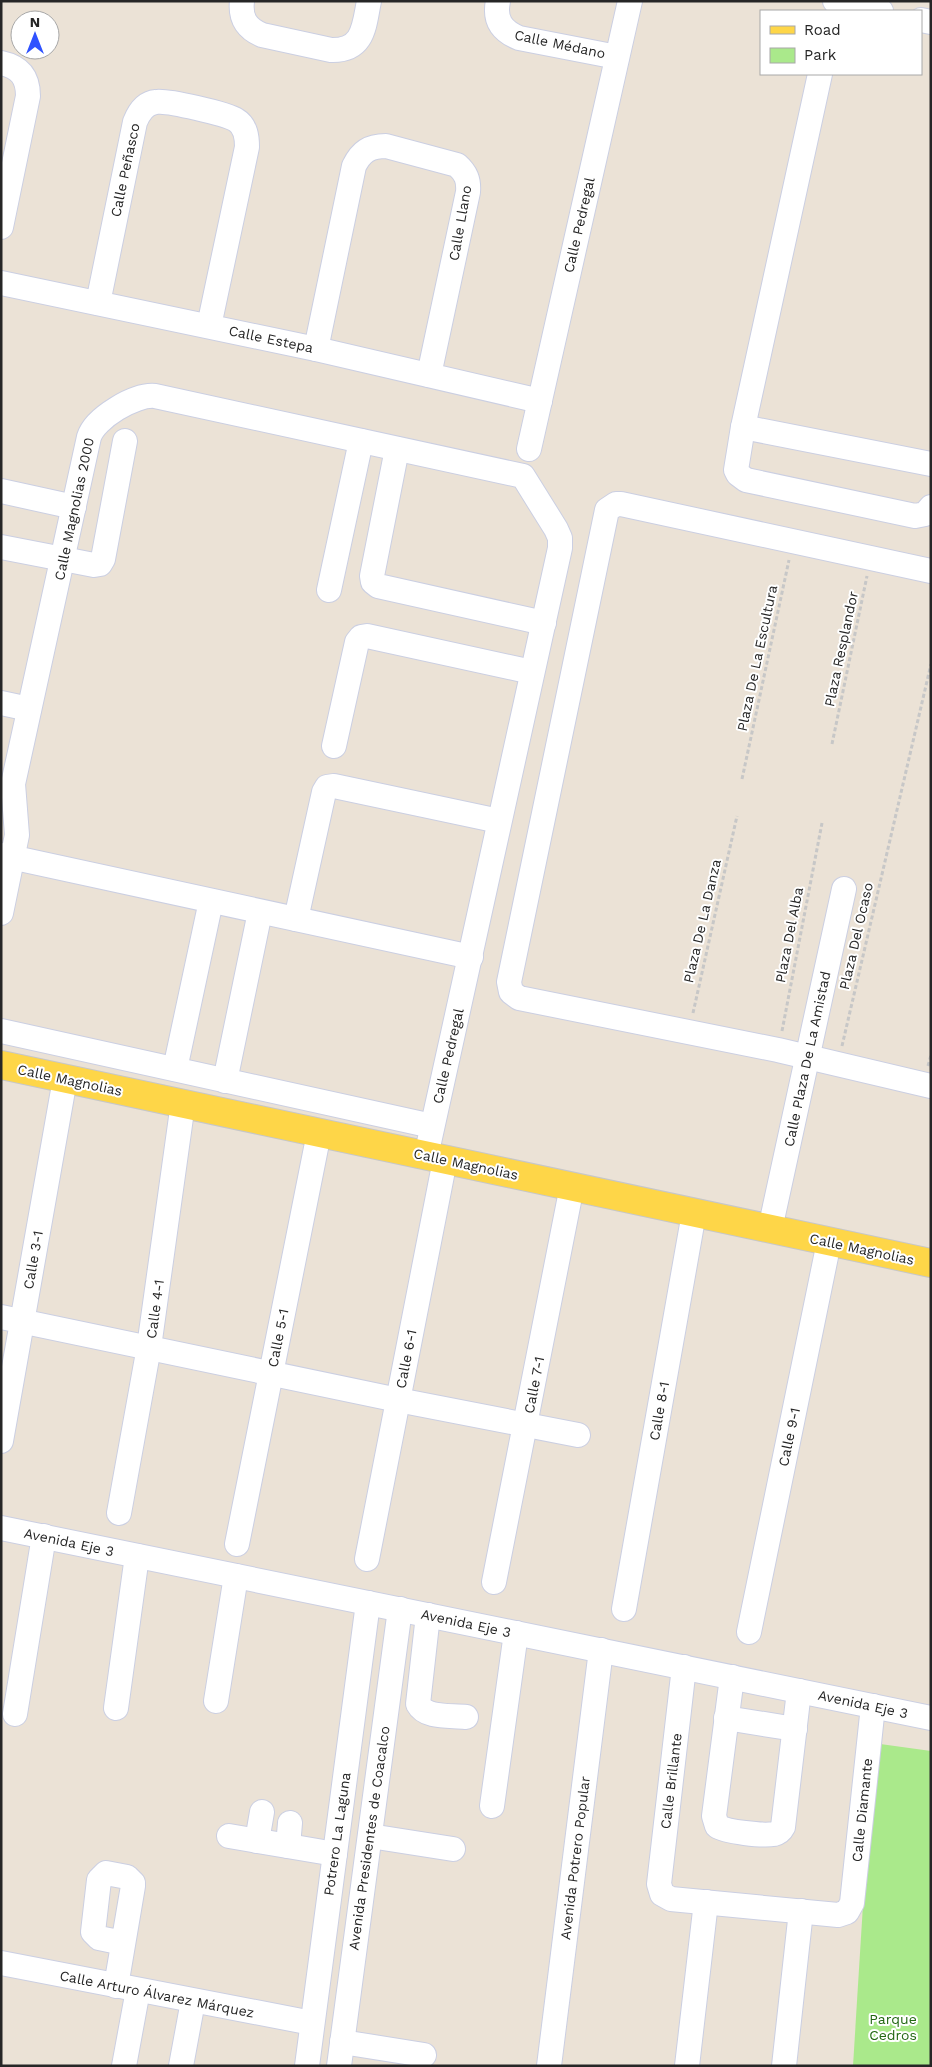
<svg xmlns="http://www.w3.org/2000/svg" width="932" height="2067" viewBox="0 0 932 2067" font-family="'Work Sans',sans-serif">
<style>
.green{fill:#aae98b}
.lines{fill:none;stroke-linecap:round;stroke-linejoin:round}
.minor-casing{stroke:#cbcfe2;stroke-width:26}
.major-casing{stroke:#c7c7c7;stroke-width:30}
.path{stroke:#c7c7c7;stroke-width:3;stroke-dasharray:4 2.5;stroke-linecap:butt}
.minor{stroke:#fff;stroke-width:24}
.major{stroke:#fed648;stroke-width:28}
.labels{text-anchor:middle;stroke-width:4;stroke-linejoin:round;paint-order:stroke}
.street-label{font-size:14px;fill:#262626;stroke:#fff}
.park-label{font-size:14px;fill:#226812;stroke:#fff}
</style>
<rect width="100%" height="100%" fill="#ebe2d6"/>
<path class="green" d="M873 1743 931 1751V2066H853Z"/>
<g class="lines">
<g class="minor-casing">
<g id="minor">
<path d="M242 1C240 18 246 28 262 35L331 50C364 51 364 26 369 1"/>
<path d="M498 1C494 20 502 31 519 38L617 57"/>
<path d="M835 1 881 11"/>
<path d="M921 20 931 22"/>
<path d="M1 63C20 67 28 77 28 96L1 227"/>
<path d="M820 74 743 427 736 470 738 474 746 480 915 516 925 514 931 507"/>
<path d="M1 283 316 349 540 401"/>
<path d="M98 303 135 122C139 112 145 103 156 102 167 100 227 114 236 120 246 126 247 137 247 147L209 326"/>
<path d="M316 349 354 166C361 152 369 146 386 146L457 165C466 173 469 180 468 192L429 375"/>
<path d="M743 427 931 464"/>
<path d="M397 449 372 576 373 582 378 586 544 623"/>
<path d="M529 449 630 1"/>
<path d="M1 491 74 507"/>
<path d="M1 547 94 565 100 564 103 559 125 441"/>
<path d="M931 571 621 504H616L607 510 509 982 511 992 519 998 778 1050 931 1086"/>
<path d="M329 590 361 441"/>
<path d="M1 703 29 709"/>
<path d="M334 746 357 642 361 637 367 636 532 672"/>
<path d="M1 855 471 957"/>
<path d="M1 913 17 835 13 784 89 437C95 418 135 394 155 396L523 476 556 529 560 538V548L426 1156"/>
<path d="M296 919 324 792 327 787 334 786 499 821"/>
<path d="M1 1031 432 1126"/>
<path d="M175 1069 211 901"/>
<path d="M225 1081 260 912"/>
<path d="M770 1229 844 889"/>
<path d="M1 1317 398 1400 578 1435"/>
<path d="M1 1441 65 1079"/>
<path d="M119 1513 149 1347 183 1103"/>
<path d="M1 1528 931 1718"/>
<path d="M237 1544 319 1133"/>
<path d="M367 1559 445 1160"/>
<path d="M494 1582 572 1186"/>
<path d="M624 1609 694 1213"/>
<path d="M428 1615 418 1704C426 1719 451 1715 466 1717"/>
<path d="M749 1632 829 1242"/>
<path d="M684 1667 659 1884 662 1894 671 1899 838 1915 847 1912 852 1903 873 1706"/>
<path d="M732 1677 714 1816 717 1826C726 1832 763 1836 774 1834 778 1833 781 1831 783 1827L799 1691"/>
<path d="M216 1701 236 1576"/>
<path d="M116 1708 137 1556"/>
<path d="M15 1714 44 1536"/>
<path d="M726 1718 795 1729"/>
<path d="M492 1806 516 1633"/>
<path d="M229 1836 335 1854"/>
<path d="M370 1836 453 1849"/>
<path d="M257 1841 262 1812"/>
<path d="M288 1846 290 1823"/>
<path d="M1 1963 312 2023"/>
<path d="M116 1986 133 1886V1883L127 1877 106 1873 99 1880 93 1932 99 1938 123 1943"/>
<path d="M342 2042 424 2055"/>
<path d="M124 2066 138 1990"/>
<path d="M181 2066 193 2001"/>
<path d="M307 2066 368 1603"/>
<path d="M339 2066 400 1609"/>
<path d="M549 2066 601 1650"/>
<path d="M687 2066 706 1902"/>
<path d="M784 2066 801 1911"/>
</g>
</g>
<g class="major-casing">
<path id="major" d="M1 1065 931 1263"/>
</g>
<g class="path">
<path d="M832 744 867 576"/>
<path d="M742 779 789 560"/>
<path d="M693 1013 737 816"/>
<path d="M782 1031 822 823"/>
<path d="M842 1046 931 664"/>
<path d="M928 1066 931 1055"/>
</g>
<use href="#minor" class="minor"/>
<use href="#major" class="major"/>
</g>
<g class="labels">
<g class="street-label">
<text transform="translate(560 44) rotate(12)" y="5">Calle Médano</text>
<text transform="translate(125 170) rotate(-78)" y="5">Calle Peñasco</text>
<text transform="translate(460 223) rotate(-80)" y="5">Calle Llano</text>
<text transform="translate(579 225) rotate(-77)" y="5">Calle Pedregal</text>
<text transform="translate(271 339) rotate(12)" y="5">Calle Estepa</text>
<text transform="translate(74 509) rotate(-78)" y="5">Calle Magnolias 2000</text>
<text transform="translate(841 649) rotate(-78)" y="5">Plaza Resplandor</text>
<text transform="translate(757 658) rotate(-78)" y="5">Plaza De La Escultura</text>
<text transform="translate(702 921) rotate(-77)" y="5">Plaza De La Danza</text>
<text transform="translate(789 935) rotate(-79)" y="5">Plaza Del Alba</text>
<text transform="translate(856 936) rotate(-77)" y="5">Plaza Del Ocaso</text>
<text transform="translate(448 1056) rotate(-77)" y="5">Calle Pedregal</text>
<text transform="translate(807 1059) rotate(-78)" y="5">Calle Plaza De La Amistad</text>
<text transform="translate(70 1080) rotate(12)" y="5">Calle Magnolias</text>
<text transform="translate(466 1164) rotate(12)" y="5">Calle Magnolias</text>
<text transform="translate(862 1249) rotate(12)" y="5">Calle Magnolias</text>
<text transform="translate(33 1260) rotate(-80)" y="5">Calle 3-1</text>
<text transform="translate(155 1309) rotate(-82)" y="5">Calle 4-1</text>
<text transform="translate(278 1338) rotate(-79)" y="5">Calle 5-1</text>
<text transform="translate(406 1359) rotate(-79)" y="5">Calle 6-1</text>
<text transform="translate(534 1385) rotate(-79)" y="5">Calle 7-1</text>
<text transform="translate(659 1411) rotate(-80)" y="5">Calle 8-1</text>
<text transform="translate(789 1437) rotate(-78)" y="5">Calle 9-1</text>
<text transform="translate(69 1542) rotate(12)" y="5">Avenida Eje 3</text>
<text transform="translate(466 1623) rotate(12)" y="5">Avenida Eje 3</text>
<text transform="translate(863 1704) rotate(12)" y="5">Avenida Eje 3</text>
<text transform="translate(671 1781) rotate(-83)" y="5">Calle Brillante</text>
<text transform="translate(862 1810) rotate(-84)" y="5">Calle Diamante</text>
<text transform="translate(337 1834) rotate(-82)" y="5">Potrero La Laguna</text>
<text transform="translate(369 1838) rotate(-82)" y="5">Avenida Presidentes de Coacalco</text>
<text transform="translate(575 1858) rotate(-83)" y="5">Avenida Potrero Popular</text>
<text transform="translate(157 1994) rotate(11)" y="5">Calle Arturo Álvarez Márquez</text>
</g>
<g class="park-label">
<text x="893" y="2024">Parque<tspan x="893" dy="16">Cedros</tspan></text>
</g>
</g>
<rect width="932" height="2067" fill="none" stroke="#262626" stroke-width="5"/>
<rect x="760" y="10" width="162" height="65" fill="#ffffff" stroke="#a8a8a8"/>
<rect x="770" y="26" width="25" height="8" fill="#fed648" stroke="#a8a8a8"/>
<text x="804" y="35" font-size="15" fill="#262626">Road</text>
<rect x="770" y="48" width="25" height="15" fill="#aae98b" stroke="#a8a8a8"/>
<text x="804" y="60" font-size="15" fill="#262626">Park</text>
<g transform="translate(35 35)"><circle r="24" fill="#ffffff" stroke="#a8a8a8"/>
<path d="M0-4L9 19L0 12L-9 19Z" fill="#2f52ff"/>
<text y="-8" font-size="14" font-weight="bold" text-anchor="middle" fill="#262626">N</text>
</g>
</svg>
